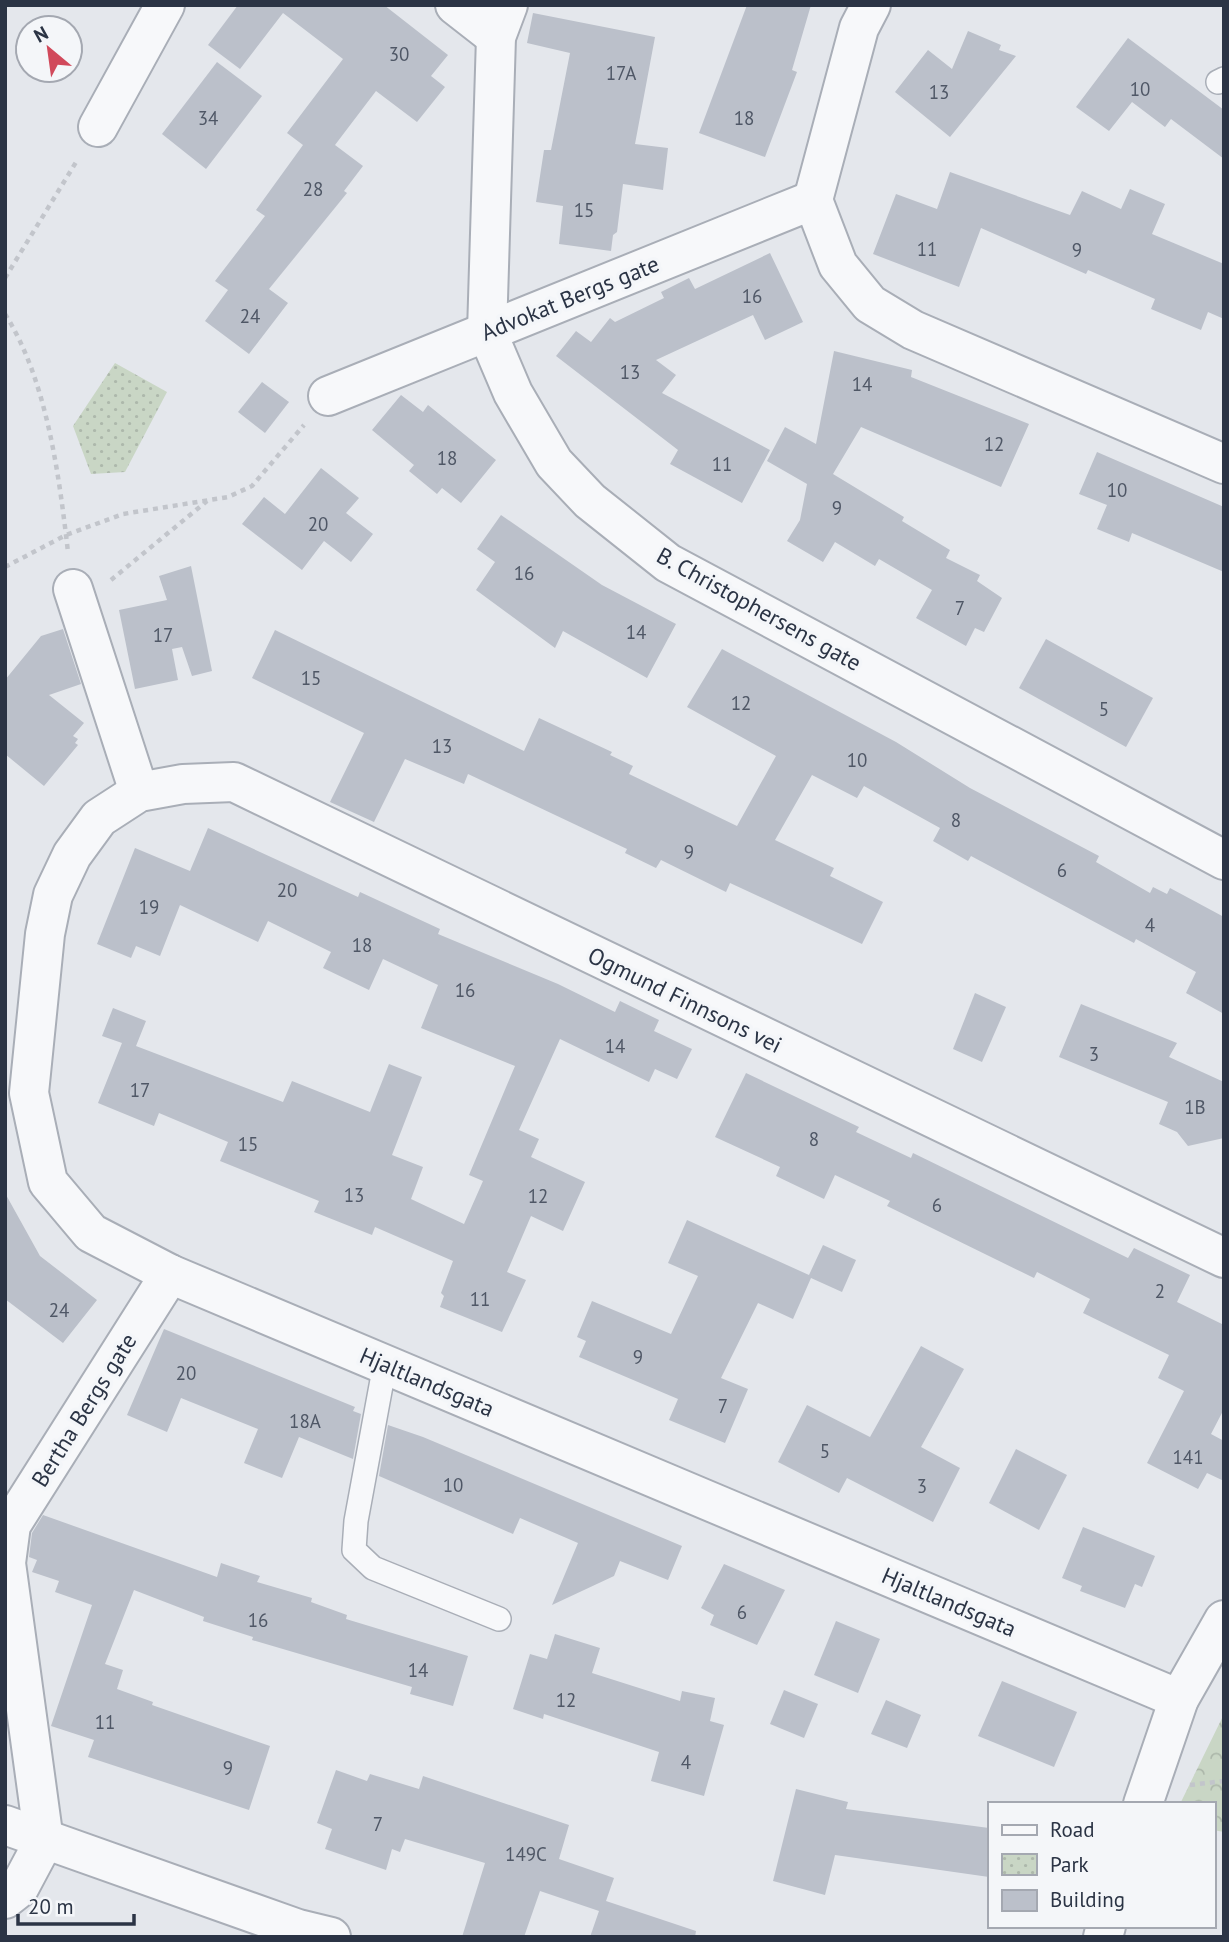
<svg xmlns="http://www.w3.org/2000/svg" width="1229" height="1942" viewBox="0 0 1229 1942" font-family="'PT Sans',sans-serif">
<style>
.forest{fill:url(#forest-crowns)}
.park{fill:url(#park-dots)}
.building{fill:#bbc0ca}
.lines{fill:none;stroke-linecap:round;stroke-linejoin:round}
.service-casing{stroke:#a9aeb7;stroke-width:26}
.minor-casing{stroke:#a9aeb7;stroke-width:42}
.path{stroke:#c2c5cb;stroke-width:4.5;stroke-dasharray:5 5;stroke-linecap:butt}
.service{stroke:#f7f8fa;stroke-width:23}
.minor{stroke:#f7f8fa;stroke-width:38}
.labels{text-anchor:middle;stroke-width:7;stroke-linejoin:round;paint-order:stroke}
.number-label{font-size:19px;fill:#4f5766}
.street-label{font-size:23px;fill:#2b3445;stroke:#f4f6f9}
</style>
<defs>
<pattern id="forest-crowns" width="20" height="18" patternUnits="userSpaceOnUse" patternTransform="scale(1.75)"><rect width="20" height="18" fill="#c9d6c5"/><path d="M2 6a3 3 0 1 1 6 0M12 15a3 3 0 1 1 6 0" fill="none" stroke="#adb8ab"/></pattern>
<pattern id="park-dots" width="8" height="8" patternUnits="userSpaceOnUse" patternTransform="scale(1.75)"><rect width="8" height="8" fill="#c9d6c5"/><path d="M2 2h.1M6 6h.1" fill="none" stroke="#adb8ab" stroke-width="1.8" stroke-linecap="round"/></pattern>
</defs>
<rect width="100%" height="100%" fill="#e4e7ec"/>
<path class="forest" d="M1224 1714V1832L1213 1830V1804H1180Z"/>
<path class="park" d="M115 363 167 392 125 472 91 474 73 426Z"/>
<g class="building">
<path d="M238 5H384L448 55 431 76 445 87 417 122 376 91 335 145 363 166 344 191 347 193 269 289 288 303 249 354 205 321 228 290 215 281 265 216 256 210 303 145 287 133 343 59 283 13 240 69 208 45Z"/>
<path d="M747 5H811L792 70 797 72 765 157 699 133Z"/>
<path d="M533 13 655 37 635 144 668 148 663 190 623 184 617 232 613 235 611 251 559 244 563 206 536 202 544 150H551L570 53 527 43Z"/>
<path d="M968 31 1001 45 999 50 1016 56 950 137 895 92 928 50 952 69Z"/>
<path d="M1128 38 1224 110V159L1171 119 1165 127 1132 102 1109 131 1076 107Z"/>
<path d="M217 62 262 96 206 169 162 134Z"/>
<path d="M950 172 1070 215 1082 191 1121 209 1130 189 1165 204 1152 234 1224 264V319L1208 312 1201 330 1151 309 1155 299 1088 270 1086 274 981 228 959 287 873 254 896 194 937 209Z"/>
<path d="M770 253 803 322 765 340 753 315 656 360 676 375 662 393 770 450 742 503 670 464 678 450 556 356 576 331 591 342 610 318 615 322 664 298 661 292 689 278 695 289Z"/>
<path d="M834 351 912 370 911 377 1029 424 1001 487 861 427 833 474 904 517 902 521 950 550 946 558 980 575 977 581 1002 598 984 632 975 628 966 646 916 618 932 590 879 559 875 566 835 542 823 562 787 541 800 520 807 484 767 461 785 427 816 444Z"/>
<path d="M262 382 289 402 265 433 238 412Z"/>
<path d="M401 395 423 412 428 405 496 460 461 503 442 488 437 494 409 471 414 465 372 430Z"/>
<path d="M1097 452 1224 507V572L1132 533 1129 542 1097 529 1107 505 1079 494Z"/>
<path d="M321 468 359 498 346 513 373 534 351 562 324 541 302 570 242 524 264 497 285 514Z"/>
<path d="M501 515 602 585 676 624 647 678 563 631 555 648 476 590 495 562 477 549Z"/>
<path d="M191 566 212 671 192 676 182 647 172 649 178 680 135 689 119 610 167 600 159 576Z"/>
<path d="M63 629 81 684 49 695 84 723 73 736 78 739 75 743 78 745 44 786 5 754V680L41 636Z"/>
<path d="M275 630 524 751 539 718 612 752 610 755 633 766 629 774 737 826 776 756 687 707 722 649 896 742 970 788 1099 856 1096 862 1150 893 1153 887 1167 894 1170 888 1224 917V1014L1186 993 1196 972 1136 939 1134 943 971 856 968 861 933 841 940 828 864 786 857 798 812 775 775 840 834 868 830 876 883 902 862 944 730 883 726 892 661 860 656 868 625 853 627 849 468 774 464 784 405 759 374 822 330 802 364 733 252 678Z"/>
<path d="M1046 639 1153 698 1126 747 1019 688Z"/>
<path d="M208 828 358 897 360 892 440 929 438 934 558 984 615 1012 620 1001 659 1020 654 1031 692 1049 677 1079 655 1069 649 1082 560 1039 519 1130 539 1139 531 1157 585 1182 563 1231 531 1216 507 1272 526 1280 502 1332 440 1307 444 1296 441 1293 453 1261 375 1227 372 1235 314 1212 319 1201 220 1161 228 1142 159 1113 154 1126 98 1103 122 1043 102 1036 113 1008 146 1021 136 1046 283 1102 292 1081 370 1112 389 1064 422 1077 392 1155 423 1167 411 1199 464 1224 483 1181 469 1175 515 1066 421 1028 438 985 383 959 369 990 323 968 331 952 268 921 258 942 180 905 160 956 136 946 131 958 97 944 135 848 190 871Z"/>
<path d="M975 993 1006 1007 982 1062 953 1049Z"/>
<path d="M1081 1004 1177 1043 1169 1057 1224 1082V1138L1188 1146 1177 1132 1159 1124 1168 1102 1059 1057Z"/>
<path d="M746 1073 859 1127 856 1132 911 1158 913 1153 1128 1258 1134 1248 1190 1275 1177 1302 1224 1325V1409L1211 1434 1224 1441V1481L1207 1473 1198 1489 1147 1463 1184 1391 1158 1378 1169 1355 1083 1313 1090 1299 1037 1272 1034 1278 887 1206 890 1201 835 1175 824 1199 776 1176 780 1167 715 1137Z"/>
<path d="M5 1193 40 1256 97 1300 63 1343 5 1299Z"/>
<path d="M687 1220 809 1275 823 1245 856 1260 842 1292 811 1278 793 1319 758 1303 721 1378 748 1389 725 1443 669 1420 678 1399 579 1357 586 1341 577 1337 592 1301 671 1334 698 1276 668 1263Z"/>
<path d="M164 1329 355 1407 353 1411 361 1414 353 1459 299 1437 282 1478 244 1463 258 1429 181 1398 167 1432 127 1415Z"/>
<path d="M921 1346 964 1369 921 1447 960 1468 933 1522 847 1478 839 1493 778 1462 807 1405 870 1437Z"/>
<path d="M388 1425 423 1437 682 1546 668 1580 620 1561 614 1576 552 1605 578 1543 520 1518 513 1534 379 1476Z"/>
<path d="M1016 1449 1067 1475 1039 1530 989 1503Z"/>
<path d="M43 1515 217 1577 221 1563 260 1576 257 1582 312 1598 311 1602 347 1615 346 1619 468 1656 453 1706 410 1694 412 1687 252 1640 253 1637 203 1621 204 1617 134 1590 105 1664 123 1670 117 1689 153 1702 152 1705 270 1746 249 1810 88 1757 94 1740 51 1726 92 1605 55 1592 59 1581 32 1572 37 1560 29 1557 32 1533Z"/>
<path d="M1083 1527 1155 1556 1142 1587 1135 1584 1125 1608 1080 1591 1082 1586 1062 1578Z"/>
<path d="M724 1564 785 1590 757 1645 710 1625 714 1615 701 1608Z"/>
<path d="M836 1621 880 1639 858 1693 814 1675Z"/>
<path d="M555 1634 600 1648 592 1673 680 1701 682 1691 715 1698 710 1721 724 1725 704 1796 651 1781 659 1752 544 1714 543 1719 513 1709 530 1654 547 1659Z"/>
<path d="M1002 1681 1077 1712 1054 1767 978 1736Z"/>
<path d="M784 1690 818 1704 804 1738 770 1724Z"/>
<path d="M886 1700 921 1715 907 1748 871 1734Z"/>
<path d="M336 1770 367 1781 370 1774 419 1789 423 1776 569 1825 559 1859 614 1878 606 1901 696 1931 695 1937H590L599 1911 540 1891 524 1937H462L485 1863 405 1839 400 1852 392 1849 386 1870 325 1849 332 1829 317 1823Z"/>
<path d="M796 1789 848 1802 846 1809 989 1828V1877L835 1855 825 1895 773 1881Z"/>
</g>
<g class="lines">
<g class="service-casing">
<g id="service">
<path d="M1218 82 1224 79"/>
<path d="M385 1364 356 1521 354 1550 373 1568 499 1619"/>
</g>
</g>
<g class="minor-casing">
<g id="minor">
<path d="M455 5 496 37"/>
<path d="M508 5 496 37 487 332 513 393 554 463 590 501 668 563 1224 860"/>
<path d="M871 5 859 28 813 200 838 265 870 304 913 330 1224 464"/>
<path d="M98 127 165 5"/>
<path d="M328 396 813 200"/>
<path d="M73 589 139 792"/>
<path d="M1179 1699 170 1274 91 1233 48 1182 29 1093 45 934 53 895 72 855 99 818 139 792 183 784 234 782 1224 1258"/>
<path d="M1143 1804 1179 1699 1224 1620"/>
<path d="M5 1825 298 1929 331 1937"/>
<path d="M5 1899 19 1888 44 1841 6 1563 11 1525 170 1274"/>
<path d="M1103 1937 1106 1926"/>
</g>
</g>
<g class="path">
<path d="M5 278 78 159"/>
<path d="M5 314C47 380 59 475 68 552"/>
<path d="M5 567 66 535 123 514 228 497 252 486 304 425"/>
<path d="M111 580 207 501"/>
<path d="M1190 1785 1224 1781"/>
</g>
<use href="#service" class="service"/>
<use href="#minor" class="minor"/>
</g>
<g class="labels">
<g class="number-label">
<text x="399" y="61">30</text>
<text x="621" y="80">17A</text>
<text x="1140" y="96">10</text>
<text x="939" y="99">13</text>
<text x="208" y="125">34</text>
<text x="744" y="125">18</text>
<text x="313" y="196">28</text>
<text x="584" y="217">15</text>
<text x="927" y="256">11</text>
<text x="1077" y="257">9</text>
<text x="752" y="303">16</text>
<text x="250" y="323">24</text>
<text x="630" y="379">13</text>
<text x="862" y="391">14</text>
<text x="994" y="451">12</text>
<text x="447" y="465">18</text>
<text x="722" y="471">11</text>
<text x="1117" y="497">10</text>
<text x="837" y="515">9</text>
<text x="318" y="531">20</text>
<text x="524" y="580">16</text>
<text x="960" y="615">7</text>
<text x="636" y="639">14</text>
<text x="163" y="642">17</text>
<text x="311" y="685">15</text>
<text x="741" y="710">12</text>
<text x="1104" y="716">5</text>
<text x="442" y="753">13</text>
<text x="857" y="767">10</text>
<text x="956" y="827">8</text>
<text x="689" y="859">9</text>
<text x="1062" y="877">6</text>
<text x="287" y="897">20</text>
<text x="149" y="914">19</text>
<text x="1150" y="932">4</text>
<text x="362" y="952">18</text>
<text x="465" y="997">16</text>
<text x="615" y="1053">14</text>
<text x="1094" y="1061">3</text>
<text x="140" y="1097">17</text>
<text x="1195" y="1114">1B</text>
<text x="814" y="1146">8</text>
<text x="248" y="1151">15</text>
<text x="354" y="1202">13</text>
<text x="538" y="1203">12</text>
<text x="937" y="1212">6</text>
<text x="1160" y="1298">2</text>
<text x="480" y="1306">11</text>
<text x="59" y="1317">24</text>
<text x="638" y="1364">9</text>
<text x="186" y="1380">20</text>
<text x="723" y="1413">7</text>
<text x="305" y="1428">18A</text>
<text x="825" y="1458">5</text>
<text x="1188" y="1464">141</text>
<text x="453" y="1492">10</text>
<text x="922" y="1493">3</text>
<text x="742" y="1619">6</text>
<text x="258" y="1627">16</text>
<text x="418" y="1677">14</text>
<text x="566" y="1707">12</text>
<text x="105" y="1729">11</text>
<text x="686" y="1769">4</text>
<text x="228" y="1775">9</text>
<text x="378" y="1831">7</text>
<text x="526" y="1861">149C</text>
</g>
<g class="street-label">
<text transform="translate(570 298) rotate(-22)" y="8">Advokat Bergs gate</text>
<text transform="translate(759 609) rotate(29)" y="8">B. Christophersens gate</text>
<text transform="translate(685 1000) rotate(26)" y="8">Ogmund Finnsons vei</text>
<text transform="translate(427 1382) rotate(23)" y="8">Hjaltlandsgata</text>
<text transform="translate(84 1410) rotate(-58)" y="8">Bertha Bergs gate</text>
<text transform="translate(949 1602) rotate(23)" y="8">Hjaltlandsgata</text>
</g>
</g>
<rect width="1229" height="1942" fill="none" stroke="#2b3445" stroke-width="14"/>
<rect x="988" y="1802" width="228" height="126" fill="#f4f6f9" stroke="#a4a8b1" stroke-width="2"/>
<rect x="1002" y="1825" width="35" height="10" fill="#f7f8fa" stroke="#a4a8b1" stroke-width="2"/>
<text x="1050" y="1837" font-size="21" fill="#2b3445">Road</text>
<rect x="1002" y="1854" width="35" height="21" fill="url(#park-dots)" stroke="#a4a8b1" stroke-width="2"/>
<text x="1050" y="1872" font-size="21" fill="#2b3445">Park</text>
<rect x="1002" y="1890" width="35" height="21" fill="#bbc0ca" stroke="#a4a8b1" stroke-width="2"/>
<text x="1050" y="1907" font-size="21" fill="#2b3445">Building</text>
<g transform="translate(49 49) rotate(331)"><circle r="33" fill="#f4f6f9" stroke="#a4a8b1" stroke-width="2"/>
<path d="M0-5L12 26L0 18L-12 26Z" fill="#d1495b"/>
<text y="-10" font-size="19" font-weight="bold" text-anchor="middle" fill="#2b3445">N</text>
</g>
<path d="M18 1914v10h116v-10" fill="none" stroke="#2b3445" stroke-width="3.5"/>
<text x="28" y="1914" font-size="21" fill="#2b3445" stroke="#f4f6f9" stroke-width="5" paint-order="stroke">20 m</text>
</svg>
